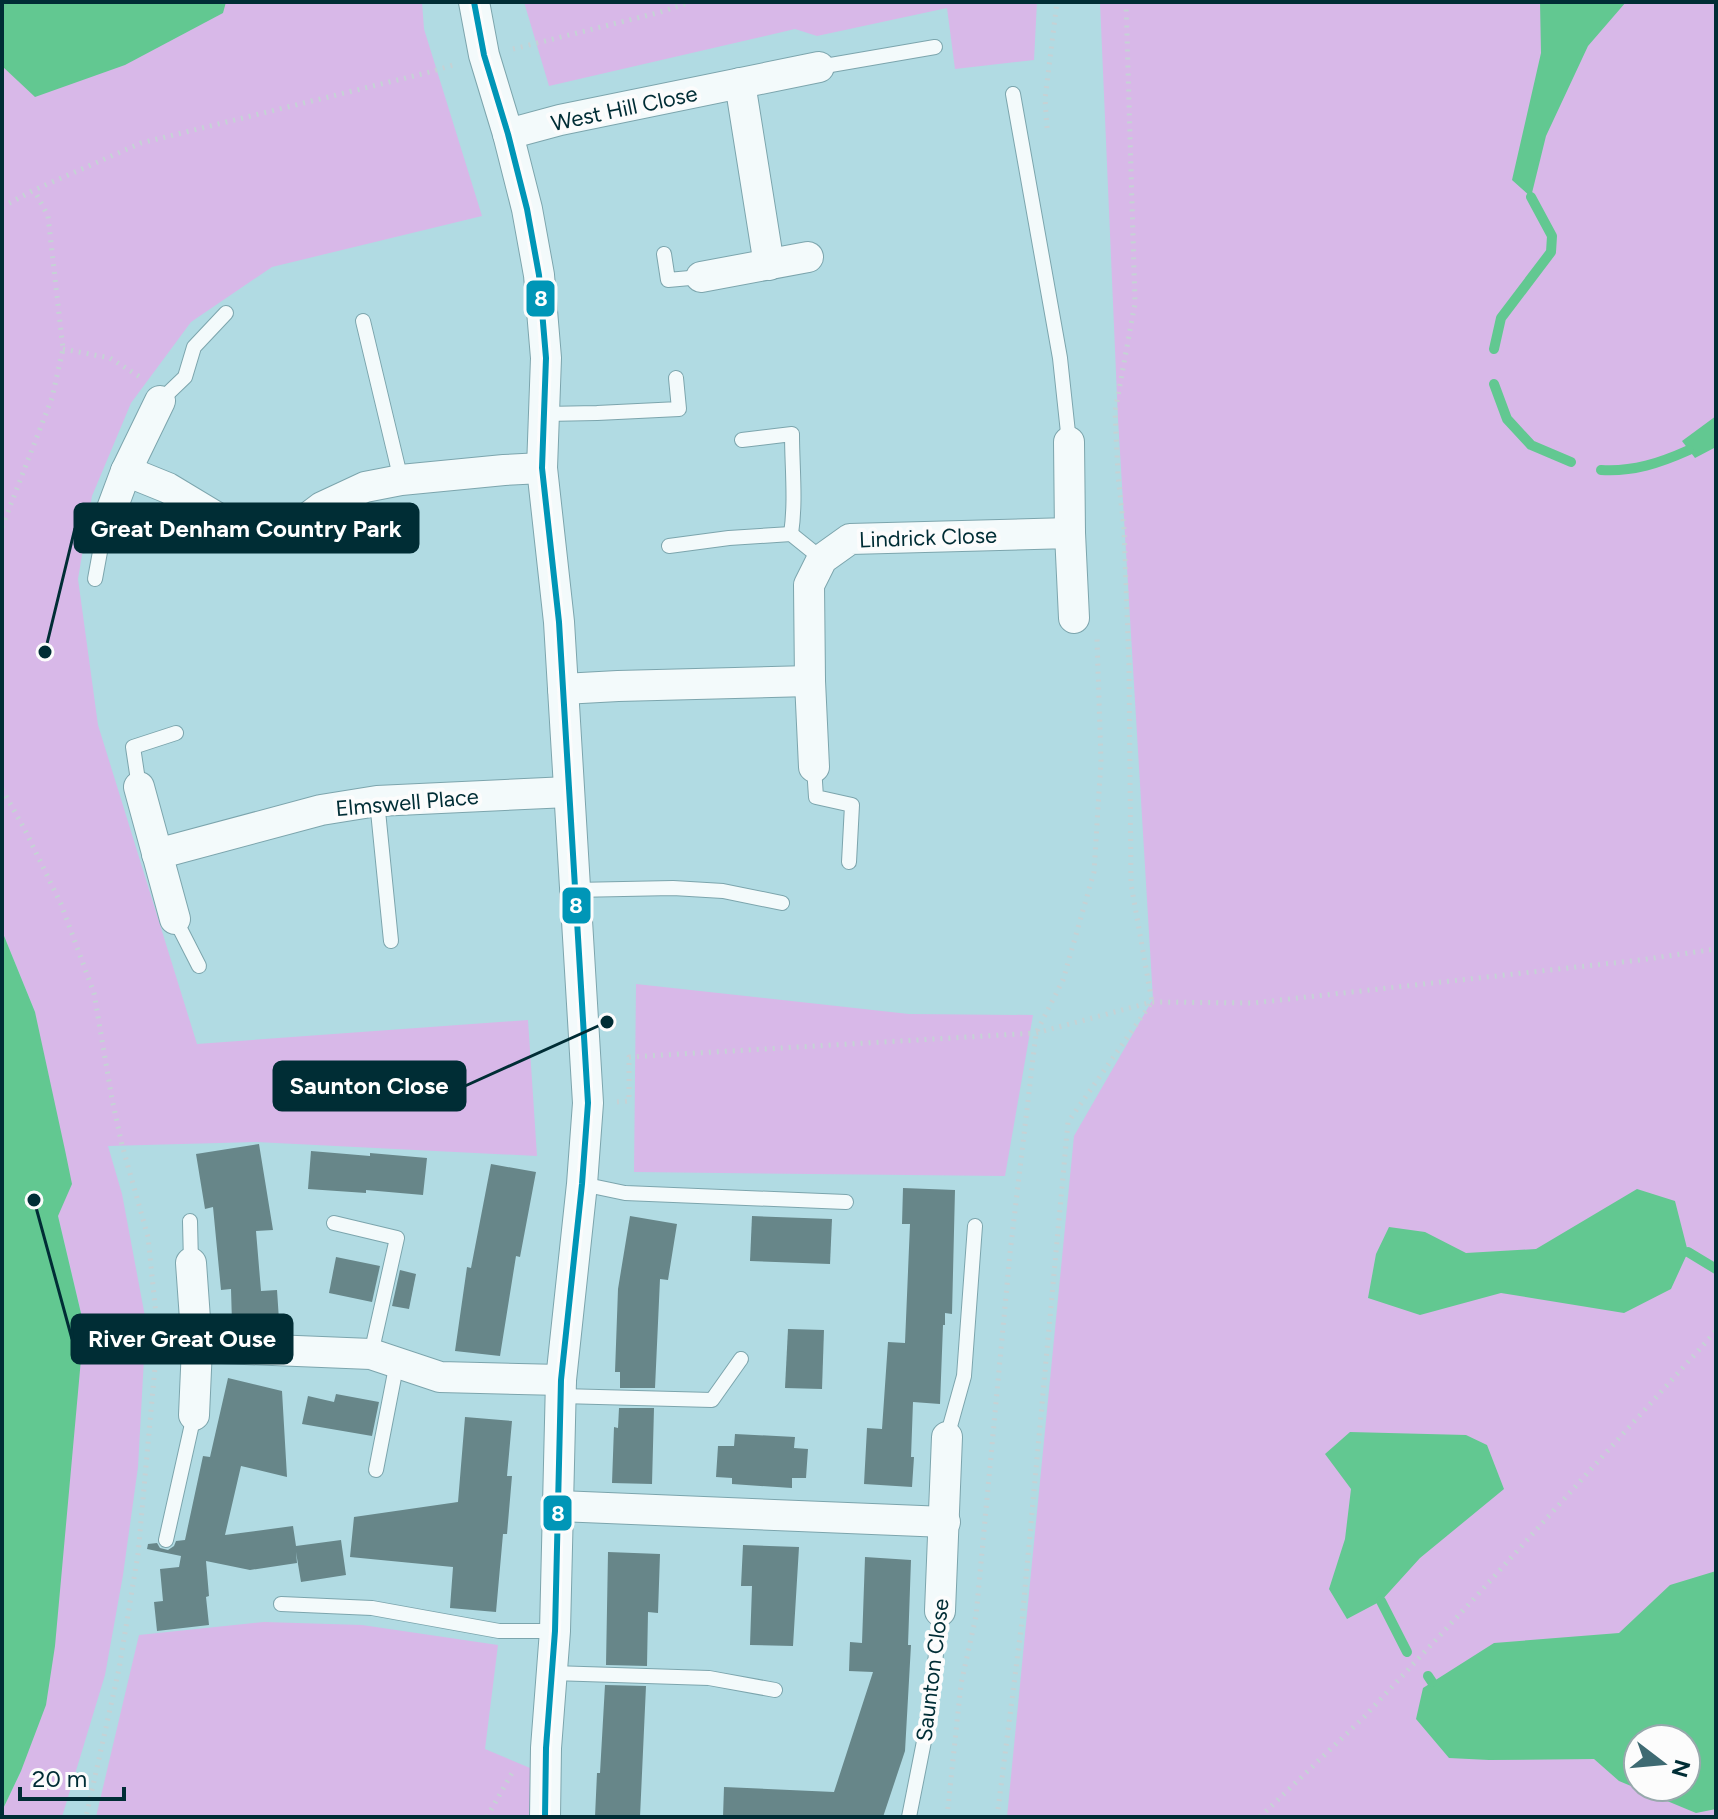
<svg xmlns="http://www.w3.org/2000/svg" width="1718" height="1819" viewBox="0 0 1718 1819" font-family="Figtree,sans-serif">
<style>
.green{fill:#d8b8e8;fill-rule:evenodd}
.water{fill:#62c891;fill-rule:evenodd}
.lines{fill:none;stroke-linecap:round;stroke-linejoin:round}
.stream{stroke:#62c891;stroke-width:10}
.building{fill:#678689}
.lane-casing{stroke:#7ca5ad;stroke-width:16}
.street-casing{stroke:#7ca5ad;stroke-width:32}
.path{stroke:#c5d2d5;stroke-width:5;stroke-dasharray:2 6;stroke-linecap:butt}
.lane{stroke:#f3fafb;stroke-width:14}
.street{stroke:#f3fafb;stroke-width:30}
.bus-1-casing{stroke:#fcfcfc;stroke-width:12}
.bus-1{stroke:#0096b7;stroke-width:6}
.labels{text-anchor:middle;stroke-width:8;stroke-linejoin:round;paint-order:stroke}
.street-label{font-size:22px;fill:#002d35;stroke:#fcfcfc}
.leader{fill:none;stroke:#002d35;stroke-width:3}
.callout-dot{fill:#002d35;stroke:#fcfcfc;stroke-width:3}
.callout{fill:#002d35;stroke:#002d35;stroke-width:3}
.callout-label{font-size:24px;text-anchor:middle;font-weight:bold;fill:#fff}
.line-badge{stroke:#fcfcfc;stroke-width:3}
.badge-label{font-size:22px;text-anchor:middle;font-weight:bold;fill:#fff}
</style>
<rect width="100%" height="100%" fill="#b1dbe3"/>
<g class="green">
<path d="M2 2H422L424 29 482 216 272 267 191 322 131 403 92 496 78 579 98 725 197 1044 528 1020 537 1156 256 1142 108 1146 122 1194 146 1322 138 1467 123 1575 105 1675 62 1817H2V1811L21 1771 84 1326 58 1216 35 1012 2 931Z"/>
<path d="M524 2H1037L1034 60 955 69 947 8 817 36 795 29 549 86Z"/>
<path d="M1100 2H1716V1817H1007L1074 1136 1153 999 1118 419ZM1638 1739H1686V1787H1638Z"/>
<path d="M636 984 909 1014 1033 1015 1005 1176 634 1172Z"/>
<path d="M264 1622 362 1625 498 1645 485 1749 530 1768 535 1817H96L139 1635Z"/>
</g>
<g class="water">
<path d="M2 2H226L223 13 125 65 35 97 2 66Z"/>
<path d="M1540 2H1626L1588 46 1546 136 1531 197 1512 180 1541 53Z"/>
<path d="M1716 416V447L1695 458 1682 441Z"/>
<path d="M2 931 35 1012 65 1150 72 1184 58 1216 84 1326 55 1646 46 1705 21 1771 2 1811Z"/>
<path d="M1637 1189 1675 1201 1688 1252 1671 1289 1624 1313 1501 1293 1420 1315 1368 1298 1376 1254 1389 1227 1425 1232 1466 1253 1536 1249Z"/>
<path d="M1350 1432 1466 1435 1487 1445 1504 1489 1420 1558 1381 1601 1347 1619 1329 1589 1345 1539 1351 1489 1325 1454Z"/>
<path d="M1716 1571V1809L1696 1813 1619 1781 1594 1759 1489 1760 1449 1758 1416 1719 1423 1688 1494 1643 1619 1633 1670 1585ZM1686 1739V1787H1638V1739Z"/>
</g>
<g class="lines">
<g class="stream">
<path d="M1494 349 1501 318 1551 252 1552 236 1531 197"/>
<path d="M1494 384 1507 419 1531 445 1571 462"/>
<path d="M1601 470C1633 472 1660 463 1689 450"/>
<path d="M1688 1252 1716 1269"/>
<path d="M1381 1601 1407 1652"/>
<path d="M1428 1676 1432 1682"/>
</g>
</g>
<g class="building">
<path d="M259 1144 273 1230 256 1231 261 1291 277 1290 279 1320 232 1323 231 1289 221 1290 213 1207 205 1209 196 1154Z"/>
<path d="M311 1151 370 1156V1153L427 1158 423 1195 366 1190V1193L308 1189Z"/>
<path d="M491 1164 536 1172 520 1257 516 1256 500 1356 455 1351 467 1267 471 1268Z"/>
<path d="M903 1188 955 1190 952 1314 945 1313V1325H943L940 1404 913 1402 911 1457H914L912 1487 864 1484 867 1428 882 1429 888 1342 905 1343 910 1224H902Z"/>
<path d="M630 1216 677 1224 668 1280 660 1279 655 1388H620V1372H615L618 1289Z"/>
<path d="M752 1216 832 1219 830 1264 750 1261Z"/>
<path d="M336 1257 380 1266 372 1302 329 1293Z"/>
<path d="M400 1270 416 1274 409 1309 392 1306Z"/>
<path d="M788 1329 824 1330 822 1389 785 1388Z"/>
<path d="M228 1378 282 1391 287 1477 241 1466 225 1535 293 1526 296 1546 341 1540 346 1575 301 1582 296 1552 297 1563 250 1570 206 1561 209 1596 206 1597 209 1625 157 1631 154 1602 163 1601 160 1569 179 1567 181 1556 147 1549 148 1544 157 1543 160 1548 168 1550 174 1546 176 1541 185 1540 203 1456 210 1457Z"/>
<path d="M336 1394 379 1402 372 1436 302 1424 308 1396 334 1402Z"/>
<path d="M619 1408H654L652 1484 612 1483 614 1427 618 1428Z"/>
<path d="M465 1417 512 1421 507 1476H512L507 1534H503L496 1612 450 1608 453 1567 350 1557 354 1517 458 1502Z"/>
<path d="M735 1434 795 1437 794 1448 808 1449 806 1478H792V1488L732 1484V1478L716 1477 718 1446H734Z"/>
<path d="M743 1545 799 1547 793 1646 750 1645 752 1586H741Z"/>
<path d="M608 1552 660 1554 658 1613 648 1612 647 1666 606 1665Z"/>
<path d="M865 1557 911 1560 908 1645H911L905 1751 883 1817H723L724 1787 834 1792 873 1672 849 1671 850 1642 862 1643Z"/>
<path d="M605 1685 646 1686 640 1817H595L597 1773H600Z"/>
</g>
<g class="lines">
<g class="lane-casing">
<g id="lane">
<path d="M819 67 935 47"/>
<path d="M1013 94 1060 358 1069 442"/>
<path d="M664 254 668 280 701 277"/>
<path d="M363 321 401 480"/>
<path d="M160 401 185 377 194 347 226 313"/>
<path d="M545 414 597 413 679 409 676 378"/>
<path d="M742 440 792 434C792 467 796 501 791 534"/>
<path d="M669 546 729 538 791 534 822 559"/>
<path d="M95 579 104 530"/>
<path d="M814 767 816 797 852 805 849 862"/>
<path d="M139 787 133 747 176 733"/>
<path d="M377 801 391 941"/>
<path d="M574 890 673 888 723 891 782 903"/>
<path d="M175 919 199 966"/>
<path d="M582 1184 625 1193 846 1202"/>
<path d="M190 1221 191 1263"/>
<path d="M334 1223 397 1238 371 1354"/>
<path d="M561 1396 712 1400 741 1359"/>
<path d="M947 1437 964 1376 975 1226"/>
<path d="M376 1470 397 1362"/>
<path d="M166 1540 194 1415"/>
<path d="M281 1604 372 1608 499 1631H555"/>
<path d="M552 1673 709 1678 775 1690"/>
<path d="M909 1817 931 1706 940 1611"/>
</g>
</g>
<g class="street-casing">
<g id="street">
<path d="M474 2 484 55 508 134 527 209 539 275 546 358 542 468 559 622 588 1103 582 1184 561 1380 555 1631 546 1748 545 1817"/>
<path d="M740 83 769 265"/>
<path d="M508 134 560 120 819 67"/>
<path d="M701 277 808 257"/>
<path d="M1069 442 1070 533"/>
<path d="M126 471 168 488 236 529 264 537 289 532 322 507 365 487 401 480 504 470 542 468"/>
<path d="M104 530 126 471 160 401"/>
<path d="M563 689 618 686 810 681"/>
<path d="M814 767 810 681 809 585 822 559 850 539 1070 533 1074 618"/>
<path d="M139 787 175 919"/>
<path d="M157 854 321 810 377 801 568 792"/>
<path d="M191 1263 197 1347 194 1415"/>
<path d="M197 1347 371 1354 440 1377 561 1380"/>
<path d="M559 1506 945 1522"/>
<path d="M940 1611 947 1437"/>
</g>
</g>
<g class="path">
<path d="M513 49 657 13 691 2"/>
<path d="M1047 128 1045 99 1057 2"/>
<path d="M2 207 34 190 141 143 430 72 453 65"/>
<path d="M63 349 110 358 140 377"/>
<path d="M2 527 52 398 63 349 48 216 34 190"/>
<path d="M2 789 25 830 61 904 94 993 112 1099 122 1145 148 1237 158 1334 138 1554 119 1669 86 1817"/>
<path d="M617 1102 629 1101V1057L1036 1033 1152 1002 1253 1003 1640 960 1716 949"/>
<path d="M487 1817 512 1773"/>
<path d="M947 1817 961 1684 976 1616 1010 1253 1036 1033 1063 980 1094 872 1101 761 1097 639"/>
<path d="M997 1817 1022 1621 1068 1122 1152 1002 1131 884 1129 666 1124 529 1118 476 1115 412 1135 303 1126 2"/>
<path d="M1260 1817 1364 1717 1471 1602 1716 1331"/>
</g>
<use href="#lane" class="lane"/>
<use href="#street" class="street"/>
<g class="bus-1-casing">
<path id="bus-1" d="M474 2 484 55 508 134 527 209 539 275 546 358 542 468 559 622 588 1103 582 1184 561 1380 555 1631 546 1748 545 1817"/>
</g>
<use href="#bus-1" class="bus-1"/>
</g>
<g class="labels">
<g class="street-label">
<text transform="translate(624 108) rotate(-12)" y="8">West Hill Close</text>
<text transform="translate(928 537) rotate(-2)" y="8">Lindrick Close</text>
<text transform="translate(407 802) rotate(-5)" y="8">Elmswell Place</text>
<text transform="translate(932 1670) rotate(-83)" y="8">Saunton Close</text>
</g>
</g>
<path class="leader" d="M45 652L75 528M607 1022L465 1086M34 1200L72 1339"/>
<g class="callout-dot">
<circle cx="45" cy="652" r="8"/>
<circle cx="607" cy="1022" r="8"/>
<circle cx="34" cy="1200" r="8"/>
</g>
<g class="callout">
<rect x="75" y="504" width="343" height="48" rx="8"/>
<rect x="274" y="1062" width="191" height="48" rx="8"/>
<rect x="72" y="1315" width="220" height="48" rx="8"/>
</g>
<g class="callout-label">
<text x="246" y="537">Great Denham Country Park</text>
<text x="369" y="1094">Saunton Close</text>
<text x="182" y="1347">River Great Ouse</text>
</g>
<g class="line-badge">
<rect x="525" y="279" width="31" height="39" rx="8" fill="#0096b7"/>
<rect x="561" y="886" width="31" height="39" rx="8" fill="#0096b7"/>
<rect x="542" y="1494" width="31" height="38" rx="8" fill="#0096b7"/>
</g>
<g class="badge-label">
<text x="541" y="306">8</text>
<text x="576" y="913">8</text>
<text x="558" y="1521">8</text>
</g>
<rect width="1718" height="1819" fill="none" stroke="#002d35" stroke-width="8"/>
<g transform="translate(1662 1763) rotate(106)"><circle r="38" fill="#fcfcfc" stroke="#97a9ac" stroke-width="2"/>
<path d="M0-6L14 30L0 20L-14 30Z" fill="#3e6a72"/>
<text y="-12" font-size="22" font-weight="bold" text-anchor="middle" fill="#002d35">N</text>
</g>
<path d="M20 1787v12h104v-12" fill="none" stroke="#002d35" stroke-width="4"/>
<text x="32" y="1787" font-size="24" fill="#002d35" stroke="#fcfcfc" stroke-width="6" paint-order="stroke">20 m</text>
</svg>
